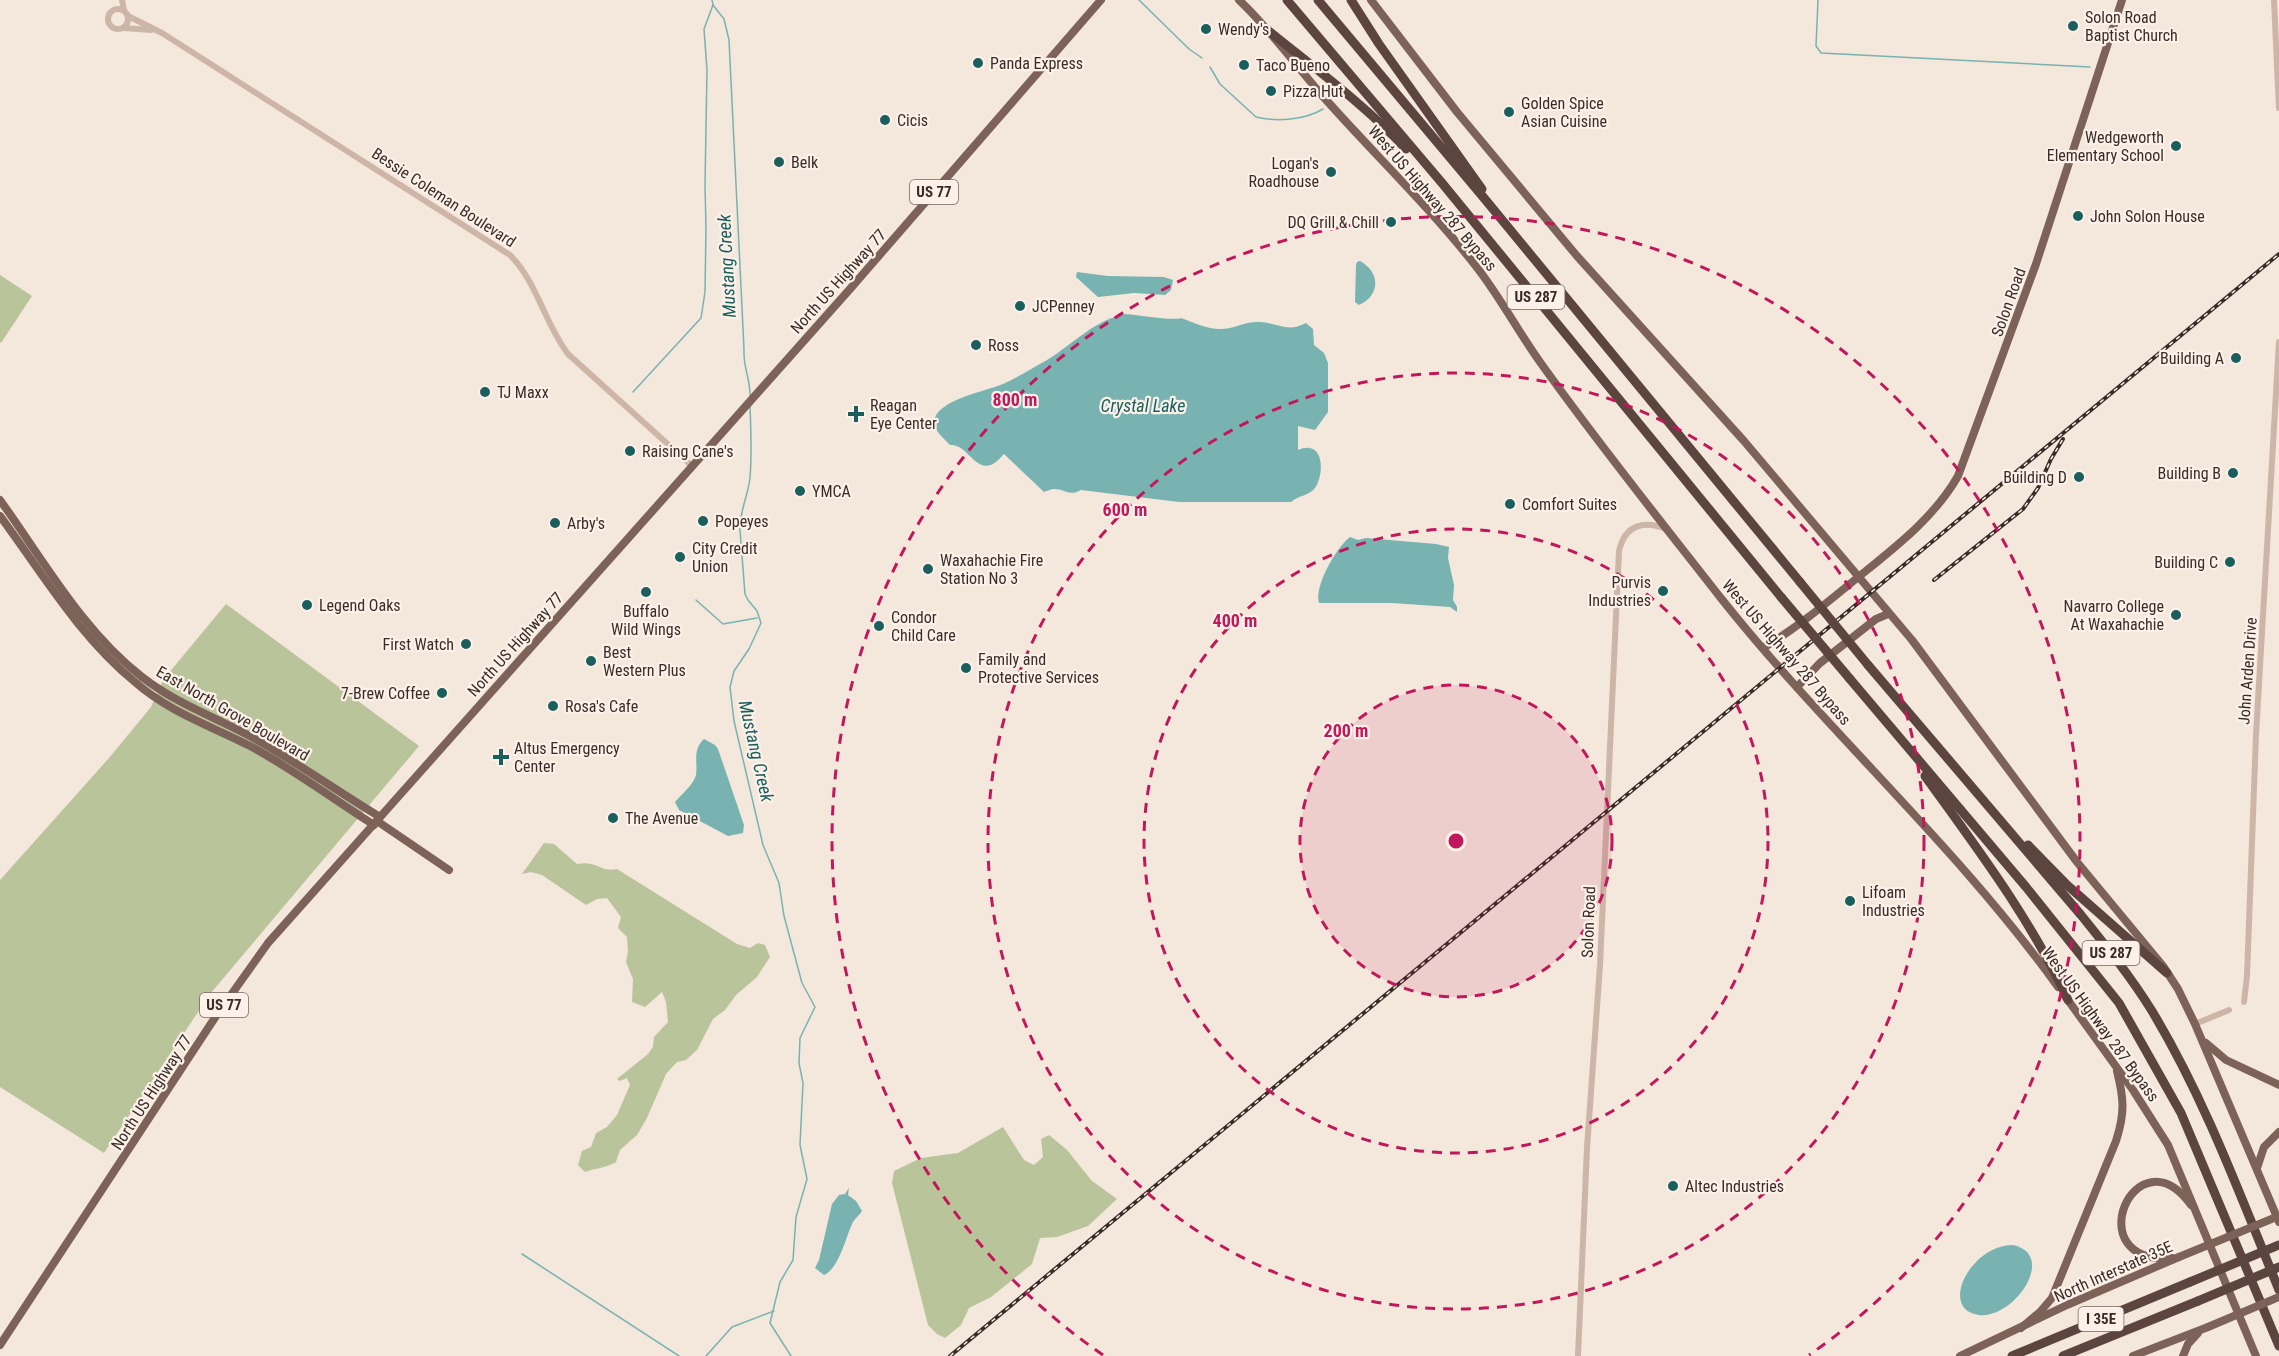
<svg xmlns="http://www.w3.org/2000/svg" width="2279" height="1356" viewBox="0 0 2279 1356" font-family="'Roboto Condensed',sans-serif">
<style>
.green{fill:#b9c49a}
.water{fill:#78b3b2}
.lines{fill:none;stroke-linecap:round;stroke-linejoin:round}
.stream{stroke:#78b3b2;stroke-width:1.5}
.minor{stroke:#cdb6a7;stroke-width:6}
.major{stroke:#7c6258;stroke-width:8}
.highway{stroke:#5b453e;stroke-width:9}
.rail-casing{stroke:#392c28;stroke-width:4}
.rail{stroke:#fbf1e9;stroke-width:1.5;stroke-dasharray:4.5;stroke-linecap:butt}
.major-bridge{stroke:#7c6258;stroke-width:8}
.highway-bridge{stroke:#5b453e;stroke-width:9}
.ring{fill:none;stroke:#c2185b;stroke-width:3;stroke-dasharray:10 8}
.poi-dot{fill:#1a5e5e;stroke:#fbf1e9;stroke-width:2}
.labels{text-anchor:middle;stroke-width:4.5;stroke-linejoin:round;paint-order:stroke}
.shield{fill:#fbf1e9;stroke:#736762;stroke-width:1.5}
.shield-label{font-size:15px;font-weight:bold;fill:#392c28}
.poi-label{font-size:16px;fill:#392c28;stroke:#fbf1e9;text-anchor:start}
.street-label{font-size:16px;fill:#392c28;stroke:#fbf1e9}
.water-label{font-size:18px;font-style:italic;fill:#1a5e5e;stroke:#fbf1e9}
.centre{fill:#c2185b;stroke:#fbf1e9;stroke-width:3}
.ring-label{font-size:18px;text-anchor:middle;font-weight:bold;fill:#c2185b;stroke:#fbf1e9;stroke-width:4.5;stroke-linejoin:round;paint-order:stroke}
</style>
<rect width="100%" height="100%" fill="#f4e7dc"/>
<g class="green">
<path d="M0 275 32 296 1 343 0 342Z"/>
<path d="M226 604 419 746 210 994 104 1153 0 1087V880L109 758 151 707 163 680Z"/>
<path d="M544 843 554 844 577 864C597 860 601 873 617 869L737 944 750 948 758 943 765 945 770 957 757 977 736 995 725 1010 713 1019 697 1050 686 1060 677 1062 666 1074 647 1118 637 1135 620 1150 616 1162C606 1168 596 1168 585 1172L578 1165 582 1151 591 1147 596 1133 607 1127 617 1115 630 1085 627 1078 620 1081 617 1079 648 1054 653 1047 654 1037 668 1022 666 1002 662 992 645 1007 632 1002 633 979 626 962 628 952 627 937 618 928 621 917 607 898 597 899 586 905 542 875 531 872 522 874Z"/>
<path d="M1003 1127 1024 1160 1034 1165 1043 1157 1041 1139 1049 1135 1067 1150 1092 1181 1117 1199 1088 1226 1057 1237 1040 1238 1032 1264 991 1297 969 1308 961 1325 945 1338 937 1334 928 1325 892 1183 894 1171 921 1158 958 1153Z"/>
</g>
<g class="water">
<path d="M1360 261C1380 272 1381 295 1359 305L1355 302 1356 265 1357 262Z"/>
<path d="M1077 272 1108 276 1164 277 1173 280 1171 290 1165 295 1134 293 1098 297 1076 277Z"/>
<path d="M1126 314C1138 315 1173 321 1181 318 1192 322 1205 328 1218 329 1233 330 1244 321 1260 322 1279 323 1287 333 1306 323L1313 329 1314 345 1324 353 1328 363V412L1315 430 1298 426V450C1324 439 1325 473 1315 488 1309 496 1299 495 1291 502H1179L1081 490C1069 497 1066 489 1054 489 1051 489 1047 491 1044 492L1004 454C1001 457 997 462 993 464 975 473 967 443 950 445 944 438 931 429 935 418 941 399 987 391 1003 384 1018 377 1033 368 1047 360 1073 344 1096 319 1126 314Z"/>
<path d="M1350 537 1358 540 1366 538 1436 544 1449 547 1448 558 1454 585 1453 600 1457 607V612L1450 607 1392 603H1319C1314 586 1336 548 1350 537Z"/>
<path d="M704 739 715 745 718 749 744 825 743 833 728 836 679 810 675 802C681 795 694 784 696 775 698 762 692 750 704 739Z"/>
<path d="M849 1188 848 1195 856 1201 862 1211C860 1215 855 1218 853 1222 846 1236 839 1269 824 1275L815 1268 819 1260 832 1204 839 1195 845 1194Z"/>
<path d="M2013 1245C2058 1255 2014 1319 1979 1315 1938 1310 1970 1245 2013 1245Z"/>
</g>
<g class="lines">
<g class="stream">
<path d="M712 0 713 5 724 19 729 40 744 349C743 368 750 377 750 395"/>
<path d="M1139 0 1189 49 1202 58"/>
<path d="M1818 0 1816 46 1821 53 2090 67"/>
<path d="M1210 67 1220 84 1256 117C1277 122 1305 120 1323 109"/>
<path d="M633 392 701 318 705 292 706 229 705 185 707 70 704 29 713 5"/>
<path d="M750 406C751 430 752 454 750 478 748 496 739 513 740 530L745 594 748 600 757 611 761 623 749 649 734 671 730 687 734 721 763 845 779 883 784 916 802 983 815 1007 800 1038 799 1063 803 1083 800 1145 807 1179 796 1217 793 1260 780 1282 770 1323 791 1356"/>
<path d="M696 600 723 624 757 618"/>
<path d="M522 1254 679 1356"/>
<path d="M706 1356 732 1327 774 1311"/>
</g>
<g class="minor">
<path d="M122 0 124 10"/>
<path d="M2274 0 2279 108"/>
<circle cx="118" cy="19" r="10"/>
<path d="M128 16 162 33 510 255C537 282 545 324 568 354L692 466"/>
<path d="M124 28 151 30"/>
<path d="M2244 1002 2247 976 2256 735 2279 342"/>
<path d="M2195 1024 2229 1010"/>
<path d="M1578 1356 1587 1148 1600 965 1619 551C1625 525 1643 520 1666 529"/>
</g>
<g class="major">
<path d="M1239 0C1269 28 1293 62 1320 93 1371 151 1427 204 1475 265 1499 295 1517 330 1540 362 1597 442 1659 519 1720 597 1827 732 1958 847 2058 987"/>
<path d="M1371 0 1457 112 1577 256 1744 441 1912 640 2077 862 2163 966 2178 989 2195 1024 2279 1222"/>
<path d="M0 500C44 561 82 630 142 677 178 705 218 718 257 740 299 764 339 792 380 817"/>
<path d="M0 516C43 574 79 636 135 682 169 712 211 726 250 746 293 769 333 799 374 825"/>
<path d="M1763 648C1795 629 1823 606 1851 583 1890 551 1933 520 1958 476L2036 264 2122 0"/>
<path d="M1797 687 1820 663 1876 619 1888 614"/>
<path d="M377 821 449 870"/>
<path d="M2065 996 2133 1090 2168 1145 2256 1356"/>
<path d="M2206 1043 2226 1060 2279 1085"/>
<path d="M2257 1168 2264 1147 2279 1132"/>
<path d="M2172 1258C2076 1265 2136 1129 2191 1205"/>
<path d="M2021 1328 2040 1312 2052 1298 2116 1141C2125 1113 2124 1099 2117 1071"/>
<path d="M0 1345 216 1016 268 943 850 289 1101 0"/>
<path d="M1960 1356 2067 1305 2179 1257"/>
<path d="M2133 1356 2208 1327"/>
<path d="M2183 1356 2188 1344 2198 1333"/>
</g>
<g class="highway">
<path d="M1287 0 1442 183 1781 597"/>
<path d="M1318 0 1484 198 1800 582"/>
<path d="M1351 0 1379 44 1482 189"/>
<path d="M1265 28C1313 67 1364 104 1406 149"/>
<path d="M1868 665 2081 915C2106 946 2131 977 2152 1011 2205 1099 2240 1195 2279 1290"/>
<path d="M1850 679 2026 887 2119 1003 2181 1113 2279 1346"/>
<path d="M1925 776C1977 848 2031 919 2068 1000"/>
<path d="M2028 845 2067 885 2167 973"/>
<path d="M2012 1356 2190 1282"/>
<path d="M2063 1356 2198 1301"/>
</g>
<g class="rail-casing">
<g id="rail">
<path d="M1934 580 2023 509 2038 488 2051 459 2063 439"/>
<path d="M950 1356 2279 254"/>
</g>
</g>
<use href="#rail" class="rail"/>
<g class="major-bridge">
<path d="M2179 1257 2279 1216"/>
<path d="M2208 1327 2279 1297"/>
</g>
<g class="highway-bridge">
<path d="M1800 582 1868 665"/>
<path d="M1781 597 1850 679"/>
<path d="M2190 1282 2279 1245"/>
<path d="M2198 1301 2279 1267"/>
</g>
</g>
<circle cx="1456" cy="841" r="156" fill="#c2185b" fill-opacity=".12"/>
<g class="ring">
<circle cx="1456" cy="841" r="156"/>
<circle cx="1456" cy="841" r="312"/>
<circle cx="1456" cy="841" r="468"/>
<path d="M1103 1355A624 624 0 1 1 1809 1355"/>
</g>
<g class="poi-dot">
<circle cx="2073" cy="26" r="6"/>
<circle cx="1206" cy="29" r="6"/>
<circle cx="978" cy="63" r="6"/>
<circle cx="1244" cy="65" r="6"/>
<circle cx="1271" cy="91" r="6"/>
<circle cx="1509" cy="112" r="6"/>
<circle cx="885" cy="120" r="6"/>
<circle cx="2176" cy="146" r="6"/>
<circle cx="779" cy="162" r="6"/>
<circle cx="1331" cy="172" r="6"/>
<circle cx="2078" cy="216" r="6"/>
<circle cx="1391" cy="222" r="6"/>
<circle cx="1020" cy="306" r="6"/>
<circle cx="976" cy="345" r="6"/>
<circle cx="2236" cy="358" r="6"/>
<circle cx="485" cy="392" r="6"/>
<path d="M853 405h6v6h6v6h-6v6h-6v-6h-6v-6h6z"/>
<circle cx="630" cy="451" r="6"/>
<circle cx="2233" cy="473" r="6"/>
<circle cx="2079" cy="477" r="6"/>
<circle cx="800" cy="491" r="6"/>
<circle cx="1510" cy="504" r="6"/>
<circle cx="703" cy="521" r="6"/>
<circle cx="555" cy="523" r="6"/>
<circle cx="680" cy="557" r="6"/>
<circle cx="2230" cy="562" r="6"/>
<circle cx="928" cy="569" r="6"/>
<circle cx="1663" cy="591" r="6"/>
<circle cx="646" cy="592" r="6"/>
<circle cx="307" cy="605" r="6"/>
<circle cx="2176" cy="615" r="6"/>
<circle cx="879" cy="626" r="6"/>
<circle cx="466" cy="644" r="6"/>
<circle cx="591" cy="661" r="6"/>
<circle cx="966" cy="668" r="6"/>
<circle cx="442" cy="693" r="6"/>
<circle cx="553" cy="706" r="6"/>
<path d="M498 748h6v6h6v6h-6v6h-6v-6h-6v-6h6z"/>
<circle cx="613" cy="818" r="6"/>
<circle cx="1850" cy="901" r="6"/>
<circle cx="1673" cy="1186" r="6"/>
</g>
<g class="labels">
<g class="shield">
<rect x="910" y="180" width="48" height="24" rx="4.5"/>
<rect x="1507.5" y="285" width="57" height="24" rx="4.5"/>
<rect x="2082.5" y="941" width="57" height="24" rx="4.5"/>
<rect x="200" y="993" width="48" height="24" rx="4.5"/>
<rect x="2078.5" y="1307" width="45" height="24" rx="4.5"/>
</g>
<g class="shield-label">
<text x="934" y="197">US 77</text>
<text x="1536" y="302">US 287</text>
<text x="2111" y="958">US 287</text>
<text x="224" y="1010">US 77</text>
<text x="2101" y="1324">I 35E</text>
</g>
<g class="poi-label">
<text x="2085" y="23">Solon Road<tspan x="2085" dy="18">Baptist Church</tspan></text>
<text x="1218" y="35">Wendy's</text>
<text x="990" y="69">Panda Express</text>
<text x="1256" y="71">Taco Bueno</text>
<text x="1283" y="97">Pizza Hut</text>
<text x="1521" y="109">Golden Spice<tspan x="1521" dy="18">Asian Cuisine</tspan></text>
<text x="897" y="126">Cicis</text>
<text x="2164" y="143" text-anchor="end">Wedgeworth<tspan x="2164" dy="18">Elementary School</tspan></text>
<text x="791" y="168">Belk</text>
<text x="1319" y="169" text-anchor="end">Logan's<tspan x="1319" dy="18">Roadhouse</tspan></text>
<text x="2090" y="222">John Solon House</text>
<text x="1379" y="228" text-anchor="end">DQ Grill &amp; Chill</text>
<text x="1032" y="312">JCPenney</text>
<text x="988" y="351">Ross</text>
<text x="2224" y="364" text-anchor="end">Building A</text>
<text x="497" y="398">TJ Maxx</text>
<text x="870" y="411">Reagan<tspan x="870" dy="18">Eye Center</tspan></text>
<text x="642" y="457">Raising Cane's</text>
<text x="2221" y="479" text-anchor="end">Building B</text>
<text x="2067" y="483" text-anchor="end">Building D</text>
<text x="812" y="497">YMCA</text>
<text x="1522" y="510">Comfort Suites</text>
<text x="715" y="527">Popeyes</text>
<text x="567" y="529">Arby's</text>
<text x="692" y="554">City Credit<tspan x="692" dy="18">Union</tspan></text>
<text x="940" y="566">Waxahachie Fire<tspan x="940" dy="18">Station No 3</tspan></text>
<text x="2218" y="568" text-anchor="end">Building C</text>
<text x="1651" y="588" text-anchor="end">Purvis<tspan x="1651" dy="18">Industries</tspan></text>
<text x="319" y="611">Legend Oaks</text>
<text x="2164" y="612" text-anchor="end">Navarro College<tspan x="2164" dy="18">At Waxahachie</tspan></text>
<text x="646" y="617" text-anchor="middle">Buffalo<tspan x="646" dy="18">Wild Wings</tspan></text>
<text x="891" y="623">Condor<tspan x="891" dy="18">Child Care</tspan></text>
<text x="454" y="650" text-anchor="end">First Watch</text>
<text x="603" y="658">Best<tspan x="603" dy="18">Western Plus</tspan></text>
<text x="978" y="665">Family and<tspan x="978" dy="18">Protective Services</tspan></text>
<text x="430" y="699" text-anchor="end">7-Brew Coffee</text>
<text x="565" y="712">Rosa's Cafe</text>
<text x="514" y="754">Altus Emergency<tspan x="514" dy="18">Center</tspan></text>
<text x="625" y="824">The Avenue</text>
<text x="1862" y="898">Lifoam<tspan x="1862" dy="18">Industries</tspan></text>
<text x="1685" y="1192">Altec Industries</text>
</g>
<g class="street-label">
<text transform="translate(444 197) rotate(33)" y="6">Bessie Coleman Boulevard</text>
<text transform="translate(1433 198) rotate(49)" y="6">West US Highway 287 Bypass</text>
<text transform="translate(838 281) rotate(-48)" y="6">North US Highway 77</text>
<text transform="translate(2008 302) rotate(-70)" y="6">Solon Road</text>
<text transform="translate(515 644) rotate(-48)" y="6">North US Highway 77</text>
<text transform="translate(1787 652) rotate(49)" y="6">West US Highway 287 Bypass</text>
<text transform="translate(2247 671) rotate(-86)" y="6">John Arden Drive</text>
<text transform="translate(233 713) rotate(30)" y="6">East North Grove Boulevard</text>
<text transform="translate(1588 922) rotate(-88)" y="6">Solon Road</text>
<text transform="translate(2101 1024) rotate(54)" y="6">West US Highway 287 Bypass</text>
<text transform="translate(151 1092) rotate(-57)" y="6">North US Highway 77</text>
<text transform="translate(2113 1271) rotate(-24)" y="6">North Interstate 35E</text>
</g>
<g class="water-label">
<text transform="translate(727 266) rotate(-93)" y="6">Mustang Creek</text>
<text x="1143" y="412">Crystal Lake</text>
<text transform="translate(756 751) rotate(77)" y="6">Mustang Creek</text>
</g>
</g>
<circle cx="1456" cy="841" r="9" class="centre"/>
<g class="ring-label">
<text x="1015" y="406">800 m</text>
<text x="1125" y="516">600 m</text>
<text x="1235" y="627">400 m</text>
<text x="1346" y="737">200 m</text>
</g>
</svg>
